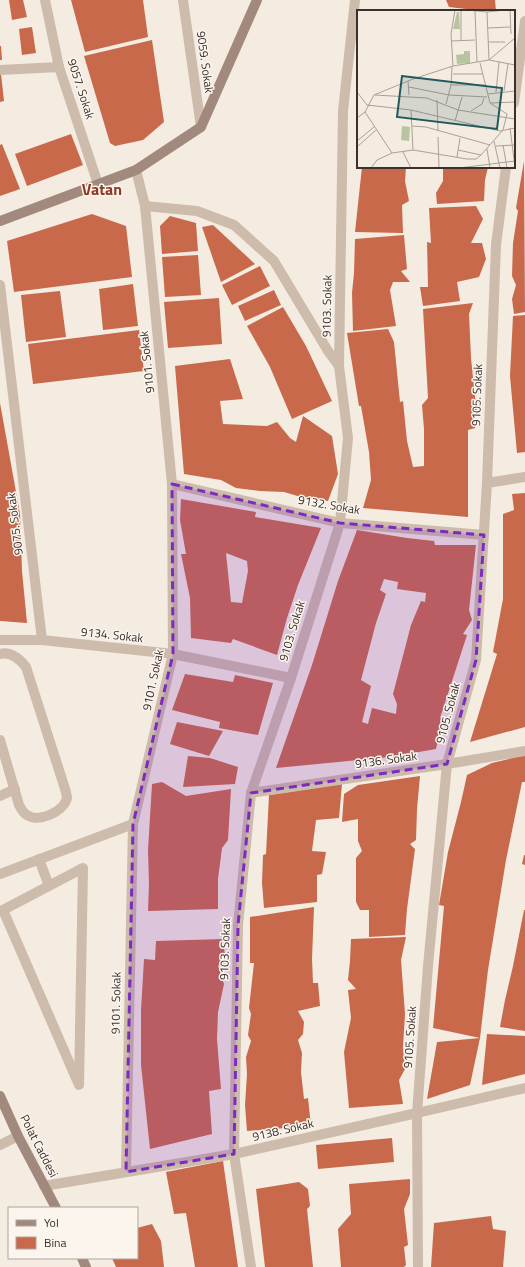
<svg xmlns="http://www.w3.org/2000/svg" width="525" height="1267" viewBox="0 0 525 1267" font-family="'Titillium Web',sans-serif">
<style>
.building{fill:#c8694b;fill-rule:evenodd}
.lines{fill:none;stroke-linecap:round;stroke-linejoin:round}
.lane{stroke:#cdbbac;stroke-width:10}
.street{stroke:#cdbbac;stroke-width:10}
.secondary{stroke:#a18a7d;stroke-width:10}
.marked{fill:#7b2cbf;fill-opacity:0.2;stroke:#7b2cbf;stroke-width:3;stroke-dasharray:8 5;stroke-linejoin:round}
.labels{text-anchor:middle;stroke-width:3;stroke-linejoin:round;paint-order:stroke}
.street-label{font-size:12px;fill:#3b302b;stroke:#fbf5ee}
.district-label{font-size:16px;font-weight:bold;fill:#8c3b22;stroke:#fbf5ee}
.inset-road{fill:none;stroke:#aaa098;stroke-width:1}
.view{fill:#1f5a5e;fill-opacity:0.15;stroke:#1f5a5e;stroke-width:2}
.inset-edge{fill:none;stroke:#3b302b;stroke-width:2}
</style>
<rect width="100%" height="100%" fill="#f4ebe1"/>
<g class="building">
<path d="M9 0H23L27 17 12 20Z"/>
<path d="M71 0H143L148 37 85 52Z"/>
<path d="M446 0H495L496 11H483L449 7Z"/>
<path d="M32 27 36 53 22 55 19 29Z"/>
<path d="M152 40 164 122 143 140 115 146 110 143 84 56Z"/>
<path d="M0 46H1L2 60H0Z"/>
<path d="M1 74 4 101 0 102V75Z"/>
<path d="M71 134 83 165 27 186 15 154Z"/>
<path d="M2 144 20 189 0 196V145Z"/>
<path d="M524 161 525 312 514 314 512 299 516 285 512 276 513 243 518 211 516 208Z"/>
<path d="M362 167H406L405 181 409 201 402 205 403 233 355 232Z"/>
<path d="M443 167H488L485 180 484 201 437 204 436 193 443 181Z"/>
<path d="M476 206 483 219 471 243H482L486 259 479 277 457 282 460 301 423 306 420 287H428L427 242 431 243 429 208Z"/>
<path d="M92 214 126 226 132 277 14 292 7 241Z"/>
<path d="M170 216 196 223 198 251 162 254 160 226Z"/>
<path d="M213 225 255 264 221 282 202 227Z"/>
<path d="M404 235 407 269 401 271 410 282H393L390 290 396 326 353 331 352 293 354 273 355 239Z"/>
<path d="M198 255 201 295 165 297 162 257Z"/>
<path d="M260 266 270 286 232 305 222 285Z"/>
<path d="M133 284 138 326 103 330 99 289Z"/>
<path d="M274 290 281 305 245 321 238 306Z"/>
<path d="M60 291 66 337 26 342 21 295Z"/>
<path d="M219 298 222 344 168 348 164 302Z"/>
<path d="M473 303 469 314 471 358 475 397 477 407 475 428 468 430V517L363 508 371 480 369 452 361 406H359L347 333 388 329 394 342 400 402 403 401 407 441 413 467 424 466V429L422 405 428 398 423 309Z"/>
<path d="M283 307 306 346 332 401 292 419 270 367 247 326Z"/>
<path d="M525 315V452L517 453 510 376 513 316Z"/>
<path d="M139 330 144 371 33 384 28 344Z"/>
<path d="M230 359 243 399 220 401 223 424 267 426 277 422 290 438 296 442 303 416 332 436 338 474 328 501 301 497 284 492 260 491 236 488 221 480 184 474 175 366Z"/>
<path d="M0 403 20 514 22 571 27 623 0 621Z"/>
<path d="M525 493V727L470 742 497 654 493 652 503 599V514L514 510 512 494Z"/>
<path d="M181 499 256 512 255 517 321 528 298 585 287 618 277 655 233 639 231 643 191 638 190 598 181 554H186L180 520ZM226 553 247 561 248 571 242 603 231 602Z"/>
<path d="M357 530 407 538 434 541 435 545H476L469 610 472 620 463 634 467 635 440 718 442 719 436 749 390 757 276 768 312 665 338 581ZM384 579 398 582 397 589 426 593 425 602 421 601 411 625 393 694 397 704 396 714 372 708 368 724 362 722 371 686 361 680 376 623 386 594 380 590Z"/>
<path d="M185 674 233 682 235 675 273 683 258 735 219 728 220 722 172 710Z"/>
<path d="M177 722 223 731 209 756 170 744Z"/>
<path d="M525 755V782H522L506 860 488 970 480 1038 470 1085 427 1099 437 1042 480 1038 433 1028 444 906 439 905 448 852 461 802 467 775 492 763Z"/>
<path d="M188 756 210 758 238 767 235 784 183 787Z"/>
<path d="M420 776 417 809 416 840 410 844 415 849 407 909 405 935 369 937V910H360L356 902V858L362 851 358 841V819L342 822 344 794 358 785Z"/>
<path d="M162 782 186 796 231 789 228 840 222 848 218 879V909L148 911 149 883 148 850 152 784Z"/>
<path d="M342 784 339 818 316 820 312 851 326 852 322 874 317 875V902L264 908 262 883 263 855 266 854 269 795Z"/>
<path d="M524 855H525V865L522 864Z"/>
<path d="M314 907 312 959 313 983H318L320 1006 298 1011 304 1022 303 1034 298 1040 302 1053 301 1072 304 1099 308 1098 311 1126 247 1131 245 1105 247 1074 246 1057 251 1041 248 1035 251 1014 249 1008 254 963H250V917Z"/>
<path d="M524 910H525V1031L500 1027 505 1000 513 966Z"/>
<path d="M406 937 401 960 405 1014 403 1047 405 1069 399 1080 403 1104 349 1108 344 1052 351 1018 348 990 356 989 348 980 350 961 351 939Z"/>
<path d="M223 939 225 957 218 966 224 984 218 1012 217 1039 221 1089 209 1091 212 1134 150 1149 141 1065V1010L144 959 155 960 156 941Z"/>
<path d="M487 1034 525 1036V1074L482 1085Z"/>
<path d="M392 1138 394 1162 318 1169 316 1145Z"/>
<path d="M223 1161 238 1267H195L186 1213 174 1214 166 1172Z"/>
<path d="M410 1179V1194L404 1209 408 1245 404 1247 406 1265 404 1267H341L338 1229 351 1214 349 1184Z"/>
<path d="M299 1182 308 1189 310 1206 307 1209 313 1267H265L256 1189Z"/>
<path d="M491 1216 493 1229 506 1231 503 1267H431L434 1223Z"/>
<path d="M152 1224 161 1241 164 1267H116L112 1258H137V1228Z"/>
</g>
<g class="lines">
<g class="lane">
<path d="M0 654C11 651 19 658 26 667L66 792C66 794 67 796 67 798 64 812 38 823 27 815 23 813 21 808 19 805L0 740"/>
<path d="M0 796 15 789"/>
<path d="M39 859 49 886"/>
<path d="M83 868 79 1085 3 910Z"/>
<path d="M0 874 133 824"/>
<path d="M0 1145 18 1136"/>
<path d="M234 1154 417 1113"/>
</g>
<g class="street">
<path d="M45 0 59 67 98 184"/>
<path d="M183 0 201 127"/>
<path d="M0 70 59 67"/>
<path d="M514 103 525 21"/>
<path d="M145 206 197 211 234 225 274 261 328 351 339 366"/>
<path d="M0 285 42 640"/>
<path d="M487 483 525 477"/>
<path d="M172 484 340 523 484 535"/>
<path d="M0 640H42L173 654 291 678"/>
<path d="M251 793 447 764 525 751"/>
<path d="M417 1113 525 1088"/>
<path d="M126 1172 133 824 173 654 172 484 145 206 136 170"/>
<path d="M44 1186 234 1154"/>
<path d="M251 1267 234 1154 238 925 251 793 291 678 340 523 348 438 339 366 343 111 355 0"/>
<path d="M418 1267 417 1113 428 966 447 764 476 660 487 483 496 245 506 167"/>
</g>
<g class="secondary">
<path d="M0 221 136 170 201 127 257 0"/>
<path d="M0 1096 18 1136 56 1208"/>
<path d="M82 1258 86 1267"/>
</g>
</g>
<path class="marked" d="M172 484 340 523 484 535 476 660 447 764 251 793 238 925 234 1154 126 1172 133 824 173 654Z"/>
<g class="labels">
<g class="street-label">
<text transform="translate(205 62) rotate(82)" y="4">9059. Sokak</text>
<text transform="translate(81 89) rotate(72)" y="4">9057. Sokak</text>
<text transform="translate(327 306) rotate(-89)" y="4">9103. Sokak</text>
<text transform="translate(147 362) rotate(-96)" y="4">9101. Sokak</text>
<text transform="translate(477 395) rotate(-88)" y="4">9105. Sokak</text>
<text transform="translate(329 505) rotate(10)" y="4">9132. Sokak</text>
<text transform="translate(15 524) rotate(-97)" y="4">9075. Sokak</text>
<text transform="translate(292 631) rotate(-73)" y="4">9103. Sokak</text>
<text transform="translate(112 635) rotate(6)" y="4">9134. Sokak</text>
<text transform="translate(153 680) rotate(-78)" y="4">9101. Sokak</text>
<text transform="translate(448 713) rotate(-75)" y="4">9105. Sokak</text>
<text transform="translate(386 760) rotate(-8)" y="4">9136. Sokak</text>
<text transform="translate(225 949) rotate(-88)" y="4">9103. Sokak</text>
<text transform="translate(116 1003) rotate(-89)" y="4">9101. Sokak</text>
<text transform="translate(410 1037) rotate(-86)" y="4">9105. Sokak</text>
<text transform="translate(283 1130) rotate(-13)" y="4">9138. Sokak</text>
<text transform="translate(39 1146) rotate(63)" y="4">Polat Caddesi</text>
</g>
<g class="district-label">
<text x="102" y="195">Vatan</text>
</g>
</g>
<g transform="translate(357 10)">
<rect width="158" height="158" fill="#f4ebe1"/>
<path d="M100 2H102L103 19H96ZM107 41H113V53L100 54 99 45 107 44ZM45 116 53 117 52 131 44 130Z" fill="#b8c4a0"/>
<path class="inset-road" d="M110 0 130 2 148 0M153 0 154 24M118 1 120 52M130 2 132 50M131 18 153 17M94 31 118 30M104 31V0M131 32H148M132 50 158 28M96 56 94 24 98 0M96 64H125M51 71 52 85M94 75H128M52 77 92 85 130 87M147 81 151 54M0 82 10 95 54 100 143 121 158 118M139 82 142 52M131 84 158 81M18 85 70 88 101 100 158 109M80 90 81 121M134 93 158 92M89 94 94 75 95 57M54 100 56 140M114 101 125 94 127 88M8 102 35 143M0 108 8 102 17 85 56 69 96 56 132 50 158 55M98 111 105 87M55 116 69 117 133 135M153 118 158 157M81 127 82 158M0 131 17 117M137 131 143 158M146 135 150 158M139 136 158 135M0 137 19 120M130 139 133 158M101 140 124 145M46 142 54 158M100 147 103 128M14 158 20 150 35 143 56 140 110 149H119L124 145 146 120 150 104 133 93 123 53M102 158 158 151"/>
<path class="view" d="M45 66 145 78 140 119 40 107Z"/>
<rect width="158" height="158" class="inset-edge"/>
</g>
<rect x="8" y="1207" width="130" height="52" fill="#fbf5ee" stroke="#aea6a0"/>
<rect x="16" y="1220" width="20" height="6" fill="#a18a7d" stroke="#aea6a0"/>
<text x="44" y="1227" font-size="12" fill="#3b302b">Yol</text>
<rect x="16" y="1237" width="20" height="12" fill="#c8694b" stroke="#aea6a0"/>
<text x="44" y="1247" font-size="12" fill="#3b302b">Bina</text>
</svg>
